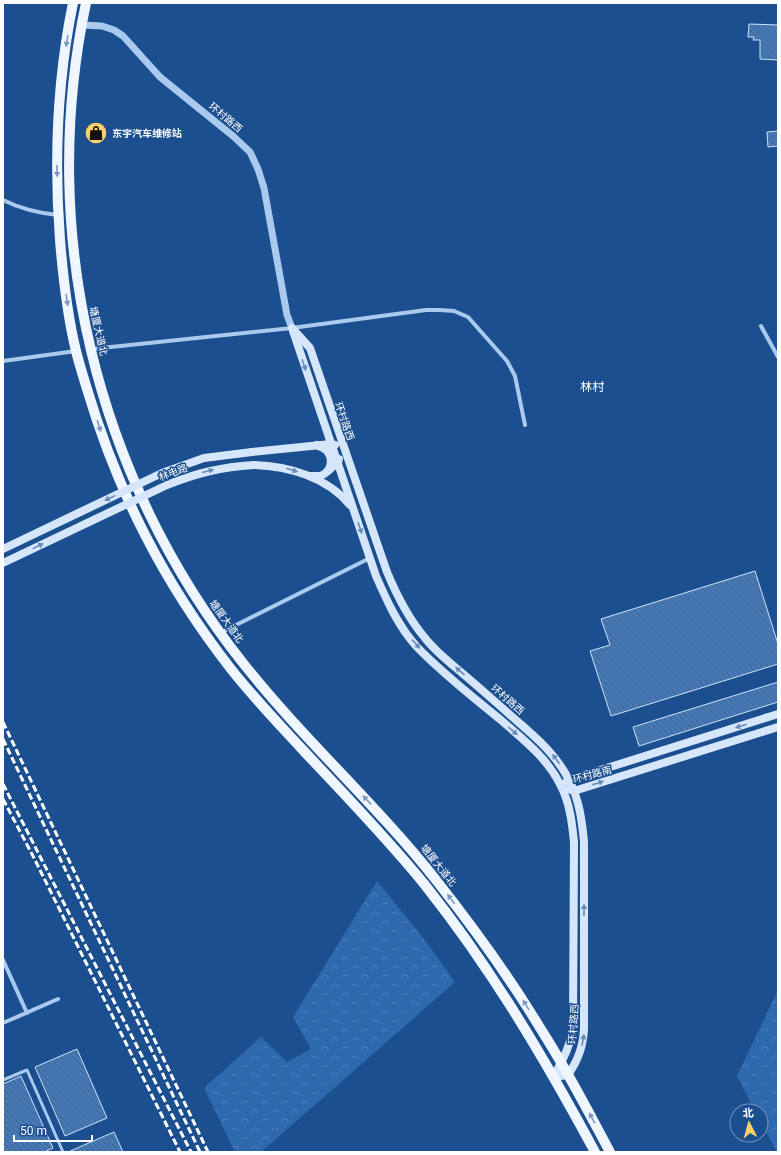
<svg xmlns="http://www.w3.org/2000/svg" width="781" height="1155" viewBox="0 0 781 1155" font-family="Roboto,'Noto Sans SC',sans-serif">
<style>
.forest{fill:url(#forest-crowns)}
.building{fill:url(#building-back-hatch);stroke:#cfe3fa}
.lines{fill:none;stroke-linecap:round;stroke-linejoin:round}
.service{stroke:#a9c9ee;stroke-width:3}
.minor{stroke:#a9c9ee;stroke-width:4}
.tertiary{stroke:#a9c9ee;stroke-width:7}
.secondary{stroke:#d6e6fa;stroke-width:8}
.primary{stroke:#f0f6ff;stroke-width:10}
.rail{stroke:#fff;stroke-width:3;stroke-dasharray:7 3;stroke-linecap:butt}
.secondary-bridge{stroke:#d6e6fa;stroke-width:8}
.oneway{fill:#7b9ac1}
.oneway2{fill:#668bba}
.labels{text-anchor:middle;stroke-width:3;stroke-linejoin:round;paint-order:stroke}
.street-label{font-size:10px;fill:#fff;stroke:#1b4f8f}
.poi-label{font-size:10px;font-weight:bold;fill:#fff;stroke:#1b4f8f;text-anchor:start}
.quarter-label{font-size:12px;fill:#fff;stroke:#1b4f8f}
</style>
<defs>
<pattern id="forest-crowns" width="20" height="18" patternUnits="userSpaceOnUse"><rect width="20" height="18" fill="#2e69ad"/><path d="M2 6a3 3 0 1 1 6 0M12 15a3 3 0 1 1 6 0" fill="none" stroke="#4d80b9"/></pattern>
<pattern id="building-back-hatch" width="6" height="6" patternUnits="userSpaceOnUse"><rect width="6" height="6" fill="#4478b7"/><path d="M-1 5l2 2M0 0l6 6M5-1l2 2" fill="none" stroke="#486282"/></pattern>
</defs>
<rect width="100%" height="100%" fill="#1b4f8f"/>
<g class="forest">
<path d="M377 881 424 939 455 982 261 1152H235L204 1088 261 1037 287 1062 311 1049 293 1017Z"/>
<path d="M778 990V1152H777L761 1122V1111H755L737 1076Z"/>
</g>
<g class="building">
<path d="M749 24 778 25V60L760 59V40H753L754 37H748Z"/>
<path d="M778 131V146L768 147 767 132Z"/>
<path d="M755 571 778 644V664L611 716 590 651 610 645 601 619Z"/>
<path d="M778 682V702L639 746 633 727Z"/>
<path d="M77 1049 107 1118 65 1136 35 1067Z"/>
<path d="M21 1076 53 1148 44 1152H3V1084Z"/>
<path d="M114 1132 123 1152H68Z"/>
</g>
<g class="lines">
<path class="service" d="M3 1080 27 1070 63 1152"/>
<g class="minor">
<path d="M3 200C21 209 38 213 58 215"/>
<path d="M761 326 778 357"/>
<path d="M92 349 292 328 426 310H440L454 311 468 317 507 361 515 376 525 425"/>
<path d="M3 361 76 351"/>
<path d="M222 632 370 558"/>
<path d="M3 960 27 1013"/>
<path d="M3 1023 58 999"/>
</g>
<path class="tertiary" d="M82 25 102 26 114 30 123 36 160 77 233 136 250 152 258 169 264 188 287 315 292 328"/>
<g class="secondary">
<path d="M292 328 310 348 387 572C397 596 408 618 425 638 435 651 449 662 462 673 481 689 499 705 517 721 538 739 557 756 569 780 579 799 582 820 584 842V1029C583 1047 578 1060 568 1075L553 1077"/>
<path d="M293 331 376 576C387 601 398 626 417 647 443 674 473 697 502 721 525 741 548 759 561 786 570 804 572 823 574 842L573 1029C570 1047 563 1061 553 1077"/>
<path d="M252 452 331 444 335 445"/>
<path d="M254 465C288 466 327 477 350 505"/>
<path d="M328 471 338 462 339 459"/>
<path d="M310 476C313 476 317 476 320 476 332 472 334 458 326 450 324 448 320 447 317 445"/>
<path d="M566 782 569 780 778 714"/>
<path d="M569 789 574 791 778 727"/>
</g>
<g class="primary">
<path d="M73 3C57 81 54 161 60 240 63 277 67 314 76 351 79 363 83 376 87 389 118 493 164 583 231 669 253 697 277 722 301 748 343 793 386 837 425 885 491 968 545 1059 595 1152"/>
<path d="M86 3C37 234 96 478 243 663 303 739 376 804 436 880 474 928 510 978 542 1031 567 1070 588 1111 610 1152"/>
</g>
<g class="rail">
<path d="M3 722 208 1152"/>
<path d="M3 739 200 1152"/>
<path d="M3 784 191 1152"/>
<path d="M3 799 34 858 180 1152"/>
</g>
<g class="secondary-bridge">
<path d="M3 549 162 473 204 458 252 452"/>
<path d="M3 563 167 485C197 473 221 467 254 465"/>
</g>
</g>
<defs><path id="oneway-solid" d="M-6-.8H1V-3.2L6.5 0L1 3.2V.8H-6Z"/></defs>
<g class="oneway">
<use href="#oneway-solid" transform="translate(67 41) rotate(99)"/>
<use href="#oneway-solid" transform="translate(57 171) rotate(89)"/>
<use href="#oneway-solid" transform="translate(67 300) rotate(82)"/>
<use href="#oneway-solid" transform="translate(99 426) rotate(72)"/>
<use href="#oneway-solid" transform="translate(367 800) rotate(-133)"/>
<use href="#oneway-solid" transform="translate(451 899) rotate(-127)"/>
<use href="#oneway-solid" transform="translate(526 1005) rotate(-122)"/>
<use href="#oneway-solid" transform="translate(592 1118) rotate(-118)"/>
</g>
<g class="oneway2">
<use href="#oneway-solid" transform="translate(304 365) rotate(71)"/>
<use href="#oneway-solid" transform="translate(292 470) rotate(18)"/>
<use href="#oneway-solid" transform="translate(208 471) rotate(-14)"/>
<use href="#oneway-solid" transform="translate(110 498) rotate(154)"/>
<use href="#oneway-solid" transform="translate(360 528) rotate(71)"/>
<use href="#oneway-solid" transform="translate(38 546) rotate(-26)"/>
<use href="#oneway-solid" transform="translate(416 644) rotate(49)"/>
<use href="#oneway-solid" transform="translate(460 671) rotate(-139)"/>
<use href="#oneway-solid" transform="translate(741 726) rotate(163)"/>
<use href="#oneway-solid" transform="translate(513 731) rotate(41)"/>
<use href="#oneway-solid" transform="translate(556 759) rotate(-126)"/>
<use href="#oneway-solid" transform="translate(598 783) rotate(-17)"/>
<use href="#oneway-solid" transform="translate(584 910) rotate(-90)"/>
<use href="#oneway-solid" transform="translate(583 1040) rotate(-80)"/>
</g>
<defs>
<g id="shop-disc" transform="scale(1.15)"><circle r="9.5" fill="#ffd166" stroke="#1b4f8f"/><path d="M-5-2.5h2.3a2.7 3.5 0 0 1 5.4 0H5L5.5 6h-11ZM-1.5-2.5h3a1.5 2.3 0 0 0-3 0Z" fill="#111"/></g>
</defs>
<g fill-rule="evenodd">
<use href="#shop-disc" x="96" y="133"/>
</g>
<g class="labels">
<g class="street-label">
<text transform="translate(226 117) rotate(40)" y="4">环村路西</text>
<text transform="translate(99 331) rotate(77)" y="4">塘厦大道北</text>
<text transform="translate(345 421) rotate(71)" y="4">环村路西</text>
<text transform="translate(173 472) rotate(-21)" y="4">林电路</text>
<text transform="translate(227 621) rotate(54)" y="4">塘厦大道北</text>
<text transform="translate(508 699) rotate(41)" y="4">环村路西</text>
<text transform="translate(592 774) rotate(-15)" y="4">环村路南</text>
<text transform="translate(439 865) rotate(51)" y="4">塘厦大道北</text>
<text transform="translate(573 1024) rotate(-86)" y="4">环村路西</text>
</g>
<g class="poi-label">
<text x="112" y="137">东宇汽车维修站</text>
</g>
<g class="quarter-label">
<text x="592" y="391">林村</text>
</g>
</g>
<rect width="781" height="1155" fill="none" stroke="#ffffff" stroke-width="8"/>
<g transform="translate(749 1123) rotate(354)"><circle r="19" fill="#1b4f8f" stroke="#7695bc"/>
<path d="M0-3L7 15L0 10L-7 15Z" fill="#ffd166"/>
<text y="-6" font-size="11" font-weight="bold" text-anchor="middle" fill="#ffffff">北</text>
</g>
<path d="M14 1135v6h78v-6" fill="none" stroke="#ffffff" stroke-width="2"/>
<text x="20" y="1135" font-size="12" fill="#ffffff" stroke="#1b4f8f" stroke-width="3" paint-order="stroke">50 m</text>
</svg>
